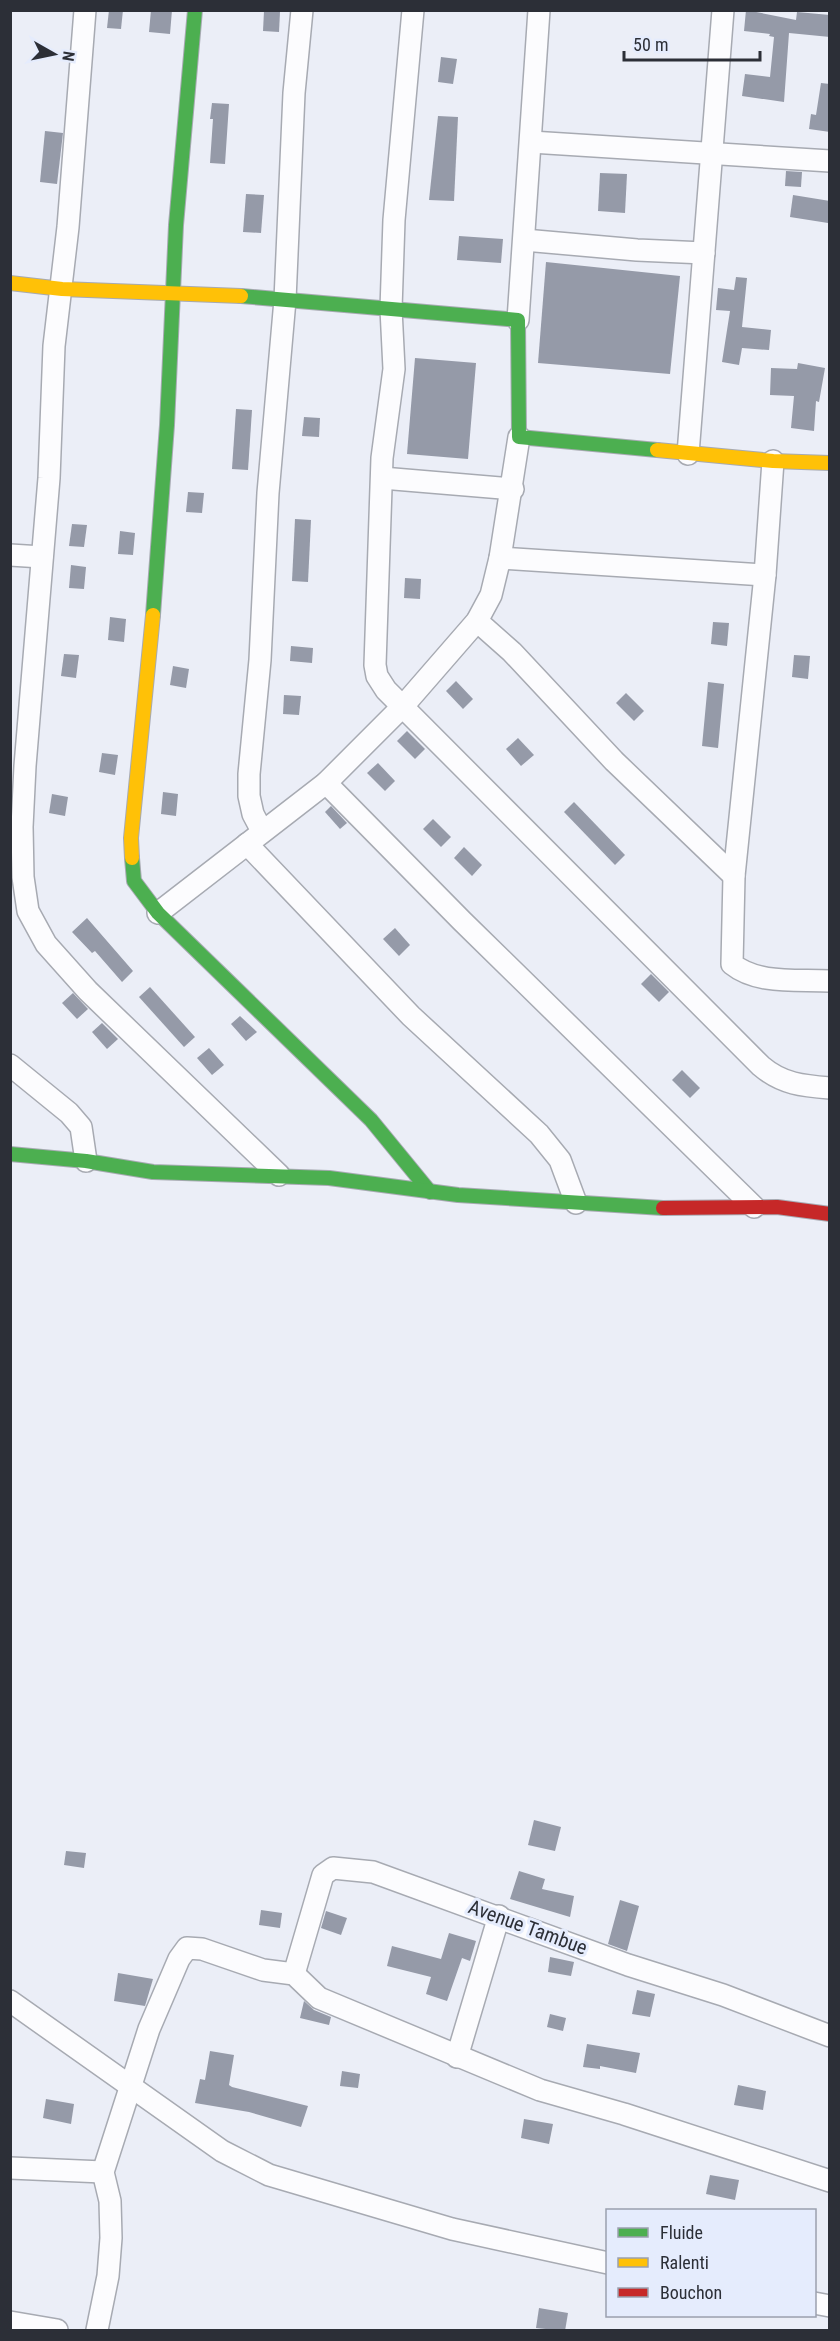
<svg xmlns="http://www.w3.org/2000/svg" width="840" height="2341" viewBox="0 0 840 2341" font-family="'Roboto Condensed',sans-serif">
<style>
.building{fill:#959aa8}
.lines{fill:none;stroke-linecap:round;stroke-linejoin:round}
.street-casing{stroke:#a7aab2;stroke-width:24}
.fast-casing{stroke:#a7aab2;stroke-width:16}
.slow-casing{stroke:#a7aab2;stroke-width:16}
.jam-casing{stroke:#a7aab2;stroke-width:16}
.street{stroke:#fcfcfe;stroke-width:21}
.fast{stroke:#4caf50;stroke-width:14}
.slow{stroke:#ffc107;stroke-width:14}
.jam{stroke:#c62828;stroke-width:14}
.labels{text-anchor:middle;stroke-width:6;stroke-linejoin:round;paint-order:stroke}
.street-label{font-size:20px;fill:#2c2f37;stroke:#e5ecfd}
</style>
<rect width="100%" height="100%" fill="#ebeef7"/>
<g class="building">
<path d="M109 10H123L121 29 107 28Z"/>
<path d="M151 10H172L170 34 149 32Z"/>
<path d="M746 10 796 20 797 12 830 15V37L789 33 784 102 742 96 745 74 770 77 774 37 769 36 770 34 744 31Z"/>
<path d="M264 11 280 12 279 32 263 31Z"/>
<path d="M441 57 457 59 453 84 438 82Z"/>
<path d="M821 83 830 84V132L809 129 811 114 816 115Z"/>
<path d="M212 103 229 104 225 164 210 163 213 119H210Z"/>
<path d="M438 116 458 117 454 201 429 200Z"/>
<path d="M45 131 63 133 57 184 40 182Z"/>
<path d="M786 171 802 172 801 187 785 186Z"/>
<path d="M600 173 627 174 625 213 598 211Z"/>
<path d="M246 194 264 195 261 233 243 232Z"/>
<path d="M793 195 830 201 828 223 790 217Z"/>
<path d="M459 236 503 239 501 263 457 260Z"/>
<path d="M546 262 680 276 670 374 538 363Z"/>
<path d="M736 277 747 278 742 327 771 330 769 350 742 348 739 365 722 362 730 311 716 310 718 288 734 290Z"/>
<path d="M415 358 476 363 468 459 407 454Z"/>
<path d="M798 363 825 368 819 402 816 401 814 431 791 428 794 396 770 395 771 368 797 369Z"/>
<path d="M236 409 252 410 248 470 232 469Z"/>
<path d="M304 417 320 418 319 437 302 436Z"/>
<path d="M188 492 204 493 202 513 186 512Z"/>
<path d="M295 519 311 520 308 582 292 581Z"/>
<path d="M72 524 87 525 84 547 69 546Z"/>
<path d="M120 531 135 533 133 555 118 554Z"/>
<path d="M71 565 86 567 84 589 69 588Z"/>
<path d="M405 578 421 579 420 599 404 598Z"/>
<path d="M110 617 126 619 124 642 108 640Z"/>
<path d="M713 622 729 623 727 646 711 644Z"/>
<path d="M291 646 313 648 312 663 290 661Z"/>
<path d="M64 654 79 655 76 678 61 676Z"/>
<path d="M794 655 810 656 808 679 792 677Z"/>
<path d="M173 666 189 669 186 688 170 685Z"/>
<path d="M456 681 473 699 463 709 446 691Z"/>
<path d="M708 682 724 684 718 748 702 746Z"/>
<path d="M626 693 644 711 634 721 616 703Z"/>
<path d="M284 695 301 696 299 715 283 714Z"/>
<path d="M407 731 425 749 415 759 397 741Z"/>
<path d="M518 738 534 755 521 766 506 749Z"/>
<path d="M102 753 118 755 115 775 99 772Z"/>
<path d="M378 763 395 781 385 791 367 773Z"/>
<path d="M163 792 178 794 176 816 161 814Z"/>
<path d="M52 794 68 797 65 816 49 813Z"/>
<path d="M574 802 625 855 615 865 564 812Z"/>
<path d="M331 806 347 823 340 829 325 812Z"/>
<path d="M433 819 451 837 441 847 423 829Z"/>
<path d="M464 847 482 865 472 876 454 858Z"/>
<path d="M87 918 133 971 122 982 95 951 92 953 72 932Z"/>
<path d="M395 928 410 945 399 956 383 939Z"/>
<path d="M651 974 669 992 659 1002 641 984Z"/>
<path d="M150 987 195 1037 184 1047 139 997Z"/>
<path d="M73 993 88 1009 77 1019 62 1003Z"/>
<path d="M240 1016 257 1032 246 1041 231 1024Z"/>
<path d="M102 1023 118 1039 107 1049 92 1032Z"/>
<path d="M209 1048 224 1065 212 1075 197 1058Z"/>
<path d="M682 1070 700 1088 690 1098 672 1080Z"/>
<path d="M534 1820 561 1827 555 1851 528 1845Z"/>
<path d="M66 1851 86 1853 84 1868 64 1865Z"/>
<path d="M519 1871 545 1879 542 1889 574 1896 570 1917 510 1899Z"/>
<path d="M620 1900 639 1906 627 1951 608 1944Z"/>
<path d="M261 1910 282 1913 280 1928 259 1925Z"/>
<path d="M326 1911 347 1918 341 1935 321 1928Z"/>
<path d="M449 1933 476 1941 470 1961 462 1958 447 2001 426 1994 431 1977 387 1966 392 1946 441 1959Z"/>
<path d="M550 1957 574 1962 571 1976 548 1972Z"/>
<path d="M118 1973 153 1979 145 2006 114 2001Z"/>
<path d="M637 1990 655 1994 650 2017 632 2014Z"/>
<path d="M304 2001 314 2010 331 2017 329 2025 300 2018Z"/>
<path d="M550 2014 566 2018 563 2031 547 2027Z"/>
<path d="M587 2044 640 2053 636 2073 600 2066V2069L583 2067Z"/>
<path d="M210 2051 234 2055 229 2085 232 2087 308 2106 301 2127 249 2112 195 2103 200 2079 205 2080Z"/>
<path d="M342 2071 360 2074 358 2088 340 2086Z"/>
<path d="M738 2085 766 2091 763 2110 734 2105Z"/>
<path d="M46 2099 74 2104 71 2124 43 2118Z"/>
<path d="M524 2119 553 2124 549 2144 521 2138Z"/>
<path d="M710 2175 739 2180 735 2200 706 2194Z"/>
<path d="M539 2308 568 2313 565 2331 536 2328Z"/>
</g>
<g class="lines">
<g class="street-casing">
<g id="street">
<path d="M85 10 68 227 54 346 49 478 25 766 22 827 23 877 28 911 46 944 88 991 279 1175"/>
<path d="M413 10 394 220 391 309 394 369 382 458 375 665 377 676 386 690 761 1066C782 1084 803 1086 830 1088"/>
<path d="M531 142 830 161"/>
<path d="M524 240 637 250 704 253"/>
<path d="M518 320 539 10"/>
<path d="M688 454 723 10"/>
<path d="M773 461 765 575 734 876 732 964C758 985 798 979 830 981"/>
<path d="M382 478 513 489"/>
<path d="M10 555 42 557"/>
<path d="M500 558 765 575"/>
<path d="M477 621 512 652 614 761 734 876"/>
<path d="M326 783 462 921 754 1207"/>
<path d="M262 831 253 814 249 796V774L260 660 268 493 285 300 294 93 302 10"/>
<path d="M247 844 411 1016 539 1134 560 1160 576 1203"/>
<path d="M158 913 326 783 404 705 477 621 491 595 500 558 519 437"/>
<path d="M10 1065 69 1113 81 1127 86 1161"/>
<path d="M294 1974 323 1875 333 1868 373 1872 628 1965 723 1995 830 2036"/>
<path d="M10 2001 222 2151 269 2175 452 2229 608 2263"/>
<path d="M457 2057 499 1916"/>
<path d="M10 2168 103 2172"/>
<path d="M814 2303 830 2306"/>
<path d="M10 2322 57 2330"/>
<path d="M97 2330 108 2276 111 2238 110 2201 103 2172 149 2029 179 1959 187 1948 202 1949 263 1970 294 1974 319 1998 540 2090 624 2114 830 2181"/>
</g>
</g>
<g class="fast-casing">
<g id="fast">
<path d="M241 296 518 320 519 437 657 450"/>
<path d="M153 615 167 425 176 225 195 10"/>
<path d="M132 858 134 881 158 913 371 1120 430 1192"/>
<path d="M10 1154 86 1161 153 1172 329 1178 458 1195 663 1208"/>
</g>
</g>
<g class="slow-casing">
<g id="slow">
<path d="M10 283 62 289 241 296"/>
<path d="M657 450 773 461 830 463"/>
<path d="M132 858 131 838 153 615"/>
</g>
</g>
<g class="jam-casing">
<path id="jam" d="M663 1208 777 1207 830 1214"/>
</g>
<use href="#street" class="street"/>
<use href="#fast" class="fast"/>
<use href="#slow" class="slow"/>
<use href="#jam" class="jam"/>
</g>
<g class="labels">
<g class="street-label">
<text transform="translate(528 1927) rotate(20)" y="7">Avenue Tambue</text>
</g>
</g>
<rect width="840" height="2341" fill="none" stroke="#2c2f37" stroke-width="24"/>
<rect x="606" y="2209" width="210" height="108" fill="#e5ecfd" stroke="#9ba0ae" stroke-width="1.5"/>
<rect x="618" y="2228" width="30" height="9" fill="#4caf50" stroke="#9ba0ae" stroke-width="1.5"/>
<text x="660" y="2239" font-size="18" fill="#2c2f37">Fluide</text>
<rect x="618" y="2258" width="30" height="9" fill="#ffc107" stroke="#9ba0ae" stroke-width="1.5"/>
<text x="660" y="2269" font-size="18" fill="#2c2f37">Ralenti</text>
<rect x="618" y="2288" width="30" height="9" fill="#c62828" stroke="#9ba0ae" stroke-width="1.5"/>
<text x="660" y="2299" font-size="18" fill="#2c2f37">Bouchon</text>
<g transform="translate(54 54) rotate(99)" stroke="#e5ecfd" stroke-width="4.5" paint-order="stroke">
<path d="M0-4.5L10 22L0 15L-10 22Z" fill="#2c2f37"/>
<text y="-9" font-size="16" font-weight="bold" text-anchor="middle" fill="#2c2f37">N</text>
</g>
<path d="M624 51v9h136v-9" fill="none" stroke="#2c2f37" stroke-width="3"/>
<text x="633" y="51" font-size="18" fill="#2c2f37" stroke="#e5ecfd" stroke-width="4.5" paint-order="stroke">50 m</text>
</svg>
